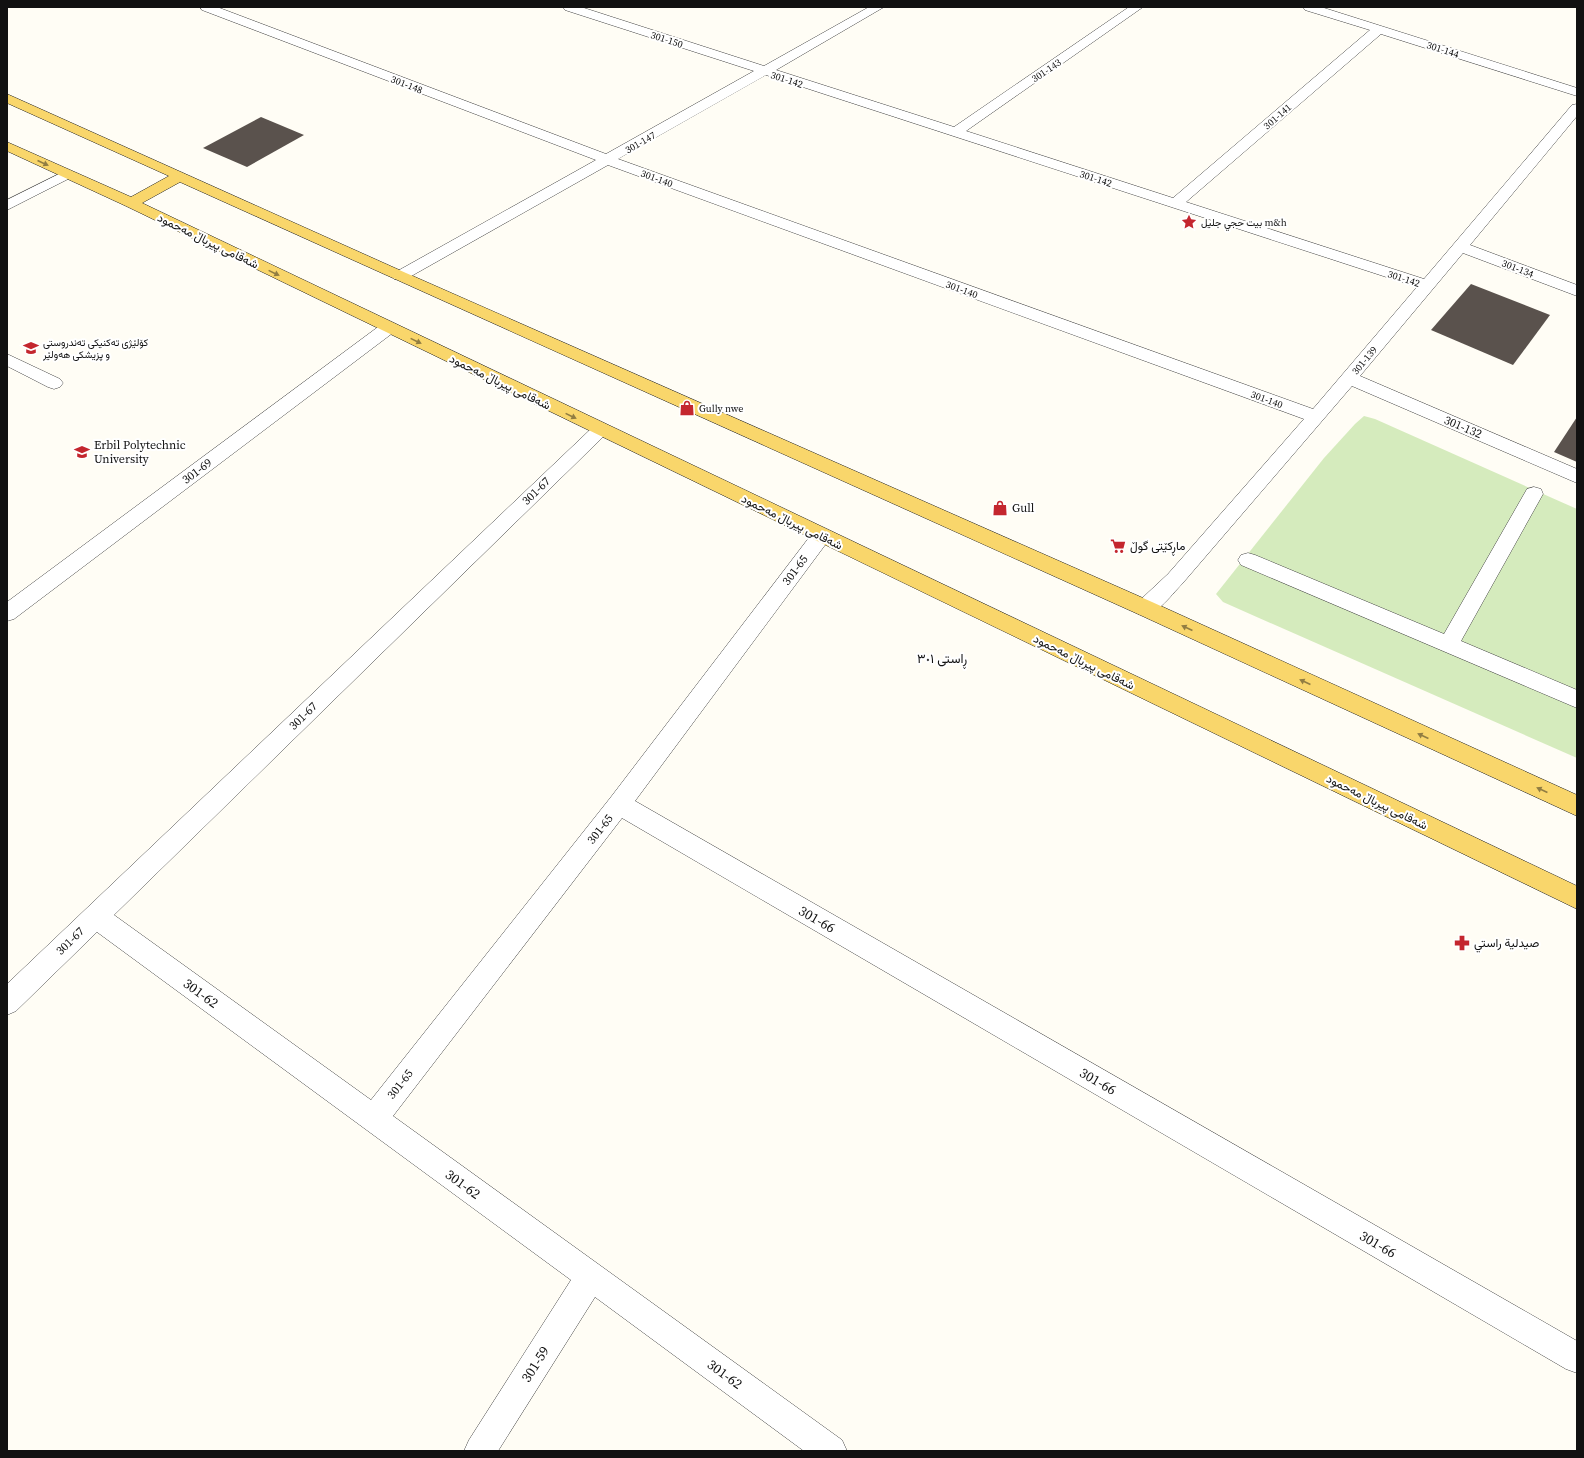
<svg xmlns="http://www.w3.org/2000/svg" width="1584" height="1458" viewBox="0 0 1584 1458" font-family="'Source Serif 4',Vazirmatn,serif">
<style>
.green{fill:#d5ebbd}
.building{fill:#5a524d}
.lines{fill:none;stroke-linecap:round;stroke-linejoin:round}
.minor-casing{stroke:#444;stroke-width:1}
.major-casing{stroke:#222;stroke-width:1}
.minor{fill:#fff;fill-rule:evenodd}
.major{fill:#f9d66b;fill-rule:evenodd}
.oneway{fill:#917d42}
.labels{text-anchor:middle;stroke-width:4;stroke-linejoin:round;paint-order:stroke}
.far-street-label{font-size:10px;fill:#111;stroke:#fff}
.far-poi-label{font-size:10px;fill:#111;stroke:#fff;text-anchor:start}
.street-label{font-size:12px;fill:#111;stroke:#fff}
.poi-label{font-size:12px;fill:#111;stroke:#fff;text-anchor:start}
.neighbourhood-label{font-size:13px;fill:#111;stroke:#fff}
.near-street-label{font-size:14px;fill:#111;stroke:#fff}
</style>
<rect width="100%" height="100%" fill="#fffdf5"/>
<path class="green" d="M1364 416 1375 419 1577 509V758L1250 614 1223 602 1216 594 1324 458 1355 424Z"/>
<g class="building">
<path d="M261 117 304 135 247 167 203 148Z"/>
<path d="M1471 284 1550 315 1513 365 1431 330Z"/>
<path d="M1577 417V462L1554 452Z"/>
</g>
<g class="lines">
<g class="minor-casing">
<g id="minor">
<path d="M200 7H217L606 154 754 71 565 10 563 7H581L764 66 869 7H884L776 70 954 127 1129 7H1143L966 131 1173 198 1370 30 1305 10 1303 7H1321L1577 88V96L1381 34 1186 202 1424 279 1572 105 1577 104V116L1470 245 1577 285V296L1463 253 1360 376 1577 469V483L1352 386 1182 584C1170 596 1155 619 1138 614L1135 608 1138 602 1168 574 1304 419 608 165 406 279H394L392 276 394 273 596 160 202 10ZM766 75 1417 287 1313 409 618 159Z"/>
<path d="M67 170 72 171 74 174 72 177 7 210V200Z"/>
<path d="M388 323 394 324 396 328 394 332 14 619 7 621V602L382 324Z"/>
<path d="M7 354 60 379 63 383 60 387 54 389 48 387 7 366Z"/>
<path d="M600 424 606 426 609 430 606 434 114 915 371 1100 611 797 814 531 821 529 828 531 831 536 828 541 635 801 1577 1341V1373L1566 1369 622 818 393 1116 842 1440 847 1451H804L595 1297 498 1451H464L469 1440 571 1280 97 932 16 1011 7 1015V984L594 426Z"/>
<path d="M1534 487 1541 489 1543 494 1461 641 1577 690V708L1241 565 1238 560 1241 555 1248 553 1255 555 1444 634 1527 489Z"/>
</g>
</g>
<g class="major-casing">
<path id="major" d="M7 94 406 273 1152 602 1577 795V816L1138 614 180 182 142 203 1577 886V909L126 206 7 151V142L131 197 169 176 7 103Z"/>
</g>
<use href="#minor" class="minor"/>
<use href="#major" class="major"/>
</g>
<defs><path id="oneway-solid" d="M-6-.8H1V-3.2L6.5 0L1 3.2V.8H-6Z"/></defs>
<g class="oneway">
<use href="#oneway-solid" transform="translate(43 163) rotate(24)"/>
<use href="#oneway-solid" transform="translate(274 273) rotate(26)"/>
<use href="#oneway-solid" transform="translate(416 341) rotate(26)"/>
<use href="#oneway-solid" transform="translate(571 416) rotate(26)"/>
<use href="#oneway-solid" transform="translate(1187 628) rotate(-155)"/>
<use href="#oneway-solid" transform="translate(1305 682) rotate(-155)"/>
<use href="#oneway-solid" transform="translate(1423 736) rotate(-155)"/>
<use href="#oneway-solid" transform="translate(1542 790) rotate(-155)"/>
</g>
<defs>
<g id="sight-bare" transform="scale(1.2)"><path d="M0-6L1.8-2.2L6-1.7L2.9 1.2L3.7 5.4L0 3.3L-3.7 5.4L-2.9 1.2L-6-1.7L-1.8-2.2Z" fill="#c4262e" stroke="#fff" stroke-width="2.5" paint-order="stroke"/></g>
<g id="university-bare" transform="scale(1.2)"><path d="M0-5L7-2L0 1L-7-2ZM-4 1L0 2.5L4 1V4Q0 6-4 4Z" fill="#c4262e" stroke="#fff" stroke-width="2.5" paint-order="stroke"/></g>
<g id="shop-bare" transform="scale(1.2)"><path d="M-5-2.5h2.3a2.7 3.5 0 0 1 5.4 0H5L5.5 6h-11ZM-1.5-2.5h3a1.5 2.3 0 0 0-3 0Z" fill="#c4262e" stroke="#fff" stroke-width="2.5" paint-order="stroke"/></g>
<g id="supermarket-bare" transform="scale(1.2)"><path d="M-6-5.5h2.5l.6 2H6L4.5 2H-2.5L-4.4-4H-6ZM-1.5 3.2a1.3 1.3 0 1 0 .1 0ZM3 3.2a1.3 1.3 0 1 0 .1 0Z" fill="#c4262e" stroke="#fff" stroke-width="2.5" paint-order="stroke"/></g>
<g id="pharmacy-bare" transform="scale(1.2)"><path d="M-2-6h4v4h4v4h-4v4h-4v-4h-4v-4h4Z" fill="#c4262e" stroke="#fff" stroke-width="2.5" paint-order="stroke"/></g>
</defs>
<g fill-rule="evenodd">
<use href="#sight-bare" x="1189" y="222"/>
<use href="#university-bare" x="31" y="348"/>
<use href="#shop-bare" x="687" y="408"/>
<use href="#university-bare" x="82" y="452"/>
<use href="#shop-bare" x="1000" y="508"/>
<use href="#supermarket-bare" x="1118" y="546"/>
<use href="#pharmacy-bare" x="1462" y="943"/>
</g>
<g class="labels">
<g class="far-street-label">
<text transform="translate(667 39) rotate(18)" y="4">301-150</text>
<text transform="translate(1443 49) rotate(18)" y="4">301-144</text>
<text transform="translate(1046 70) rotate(-34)" y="4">301-143</text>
<text transform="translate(787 79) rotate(18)" y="4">301-142</text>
<text transform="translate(407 84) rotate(21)" y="4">301-148</text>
<text transform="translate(1277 116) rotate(-41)" y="4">301-141</text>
<text transform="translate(640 142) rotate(-30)" y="4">301-147</text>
<text transform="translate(657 178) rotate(20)" y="4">301-140</text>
<text transform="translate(1096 178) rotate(18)" y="4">301-142</text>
<text transform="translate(1518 268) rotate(21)" y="4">301-134</text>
<text transform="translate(1404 278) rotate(18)" y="4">301-142</text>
<text transform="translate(962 289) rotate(20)" y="4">301-140</text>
<text transform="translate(1364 360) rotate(-50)" y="4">301-139</text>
<text transform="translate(1267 399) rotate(20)" y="4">301-140</text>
</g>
<g class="far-poi-label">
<text x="1201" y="226">بيت حجي جليل m&amp;h</text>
<text x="43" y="346">کۆلێژی تەکنیکی تەندروستی<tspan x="43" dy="12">و پزیشکی هەولێر</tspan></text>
<text x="699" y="412">Gully nwe</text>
</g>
<g class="street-label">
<text transform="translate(208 241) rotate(26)" y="4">شەقامی پیرباڵ مەحمود</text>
<text transform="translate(500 382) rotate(26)" y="4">شەقامی پیرباڵ مەحمود</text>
<text transform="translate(1463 427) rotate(23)" y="4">301-132</text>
<text transform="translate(197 471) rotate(-37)" y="4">301-69</text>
<text transform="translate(536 491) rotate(-44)" y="4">301-67</text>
<text transform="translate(792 522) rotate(26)" y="4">شەقامی پیرباڵ مەحمود</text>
<text transform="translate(795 570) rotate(-53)" y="4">301-65</text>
<text transform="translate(1084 662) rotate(26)" y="4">شەقامی پیرباڵ مەحمود</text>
<text transform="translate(303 716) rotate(-44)" y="4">301-67</text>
<text transform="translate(1377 802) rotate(26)" y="4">شەقامی پیرباڵ مەحمود</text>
<text transform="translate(600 829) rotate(-52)" y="4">301-65</text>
<text transform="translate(70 941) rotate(-44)" y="4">301-67</text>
<text transform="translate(400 1084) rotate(-52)" y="4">301-65</text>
</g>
<g class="poi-label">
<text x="94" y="449">Erbil Polytechnic<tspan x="94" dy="14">University</tspan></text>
<text x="1012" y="512">Gull</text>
<text x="1130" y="550">ماڕکێتی گوڵ</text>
<text x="1474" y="947">صيدلية راستي</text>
</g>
<g class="neighbourhood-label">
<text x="942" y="663">ڕاستی ٣٠١</text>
</g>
<g class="near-street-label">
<text transform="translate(817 919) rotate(30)" y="5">301-66</text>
<text transform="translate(201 993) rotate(36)" y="5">301-62</text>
<text transform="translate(1098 1081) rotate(30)" y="5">301-66</text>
<text transform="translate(463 1184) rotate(36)" y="5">301-62</text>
<text transform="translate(1378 1244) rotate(30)" y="5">301-66</text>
<text transform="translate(535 1364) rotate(-58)" y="5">301-59</text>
<text transform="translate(725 1374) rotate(36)" y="5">301-62</text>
</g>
</g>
<rect width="1584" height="1458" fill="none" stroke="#111111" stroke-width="16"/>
</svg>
